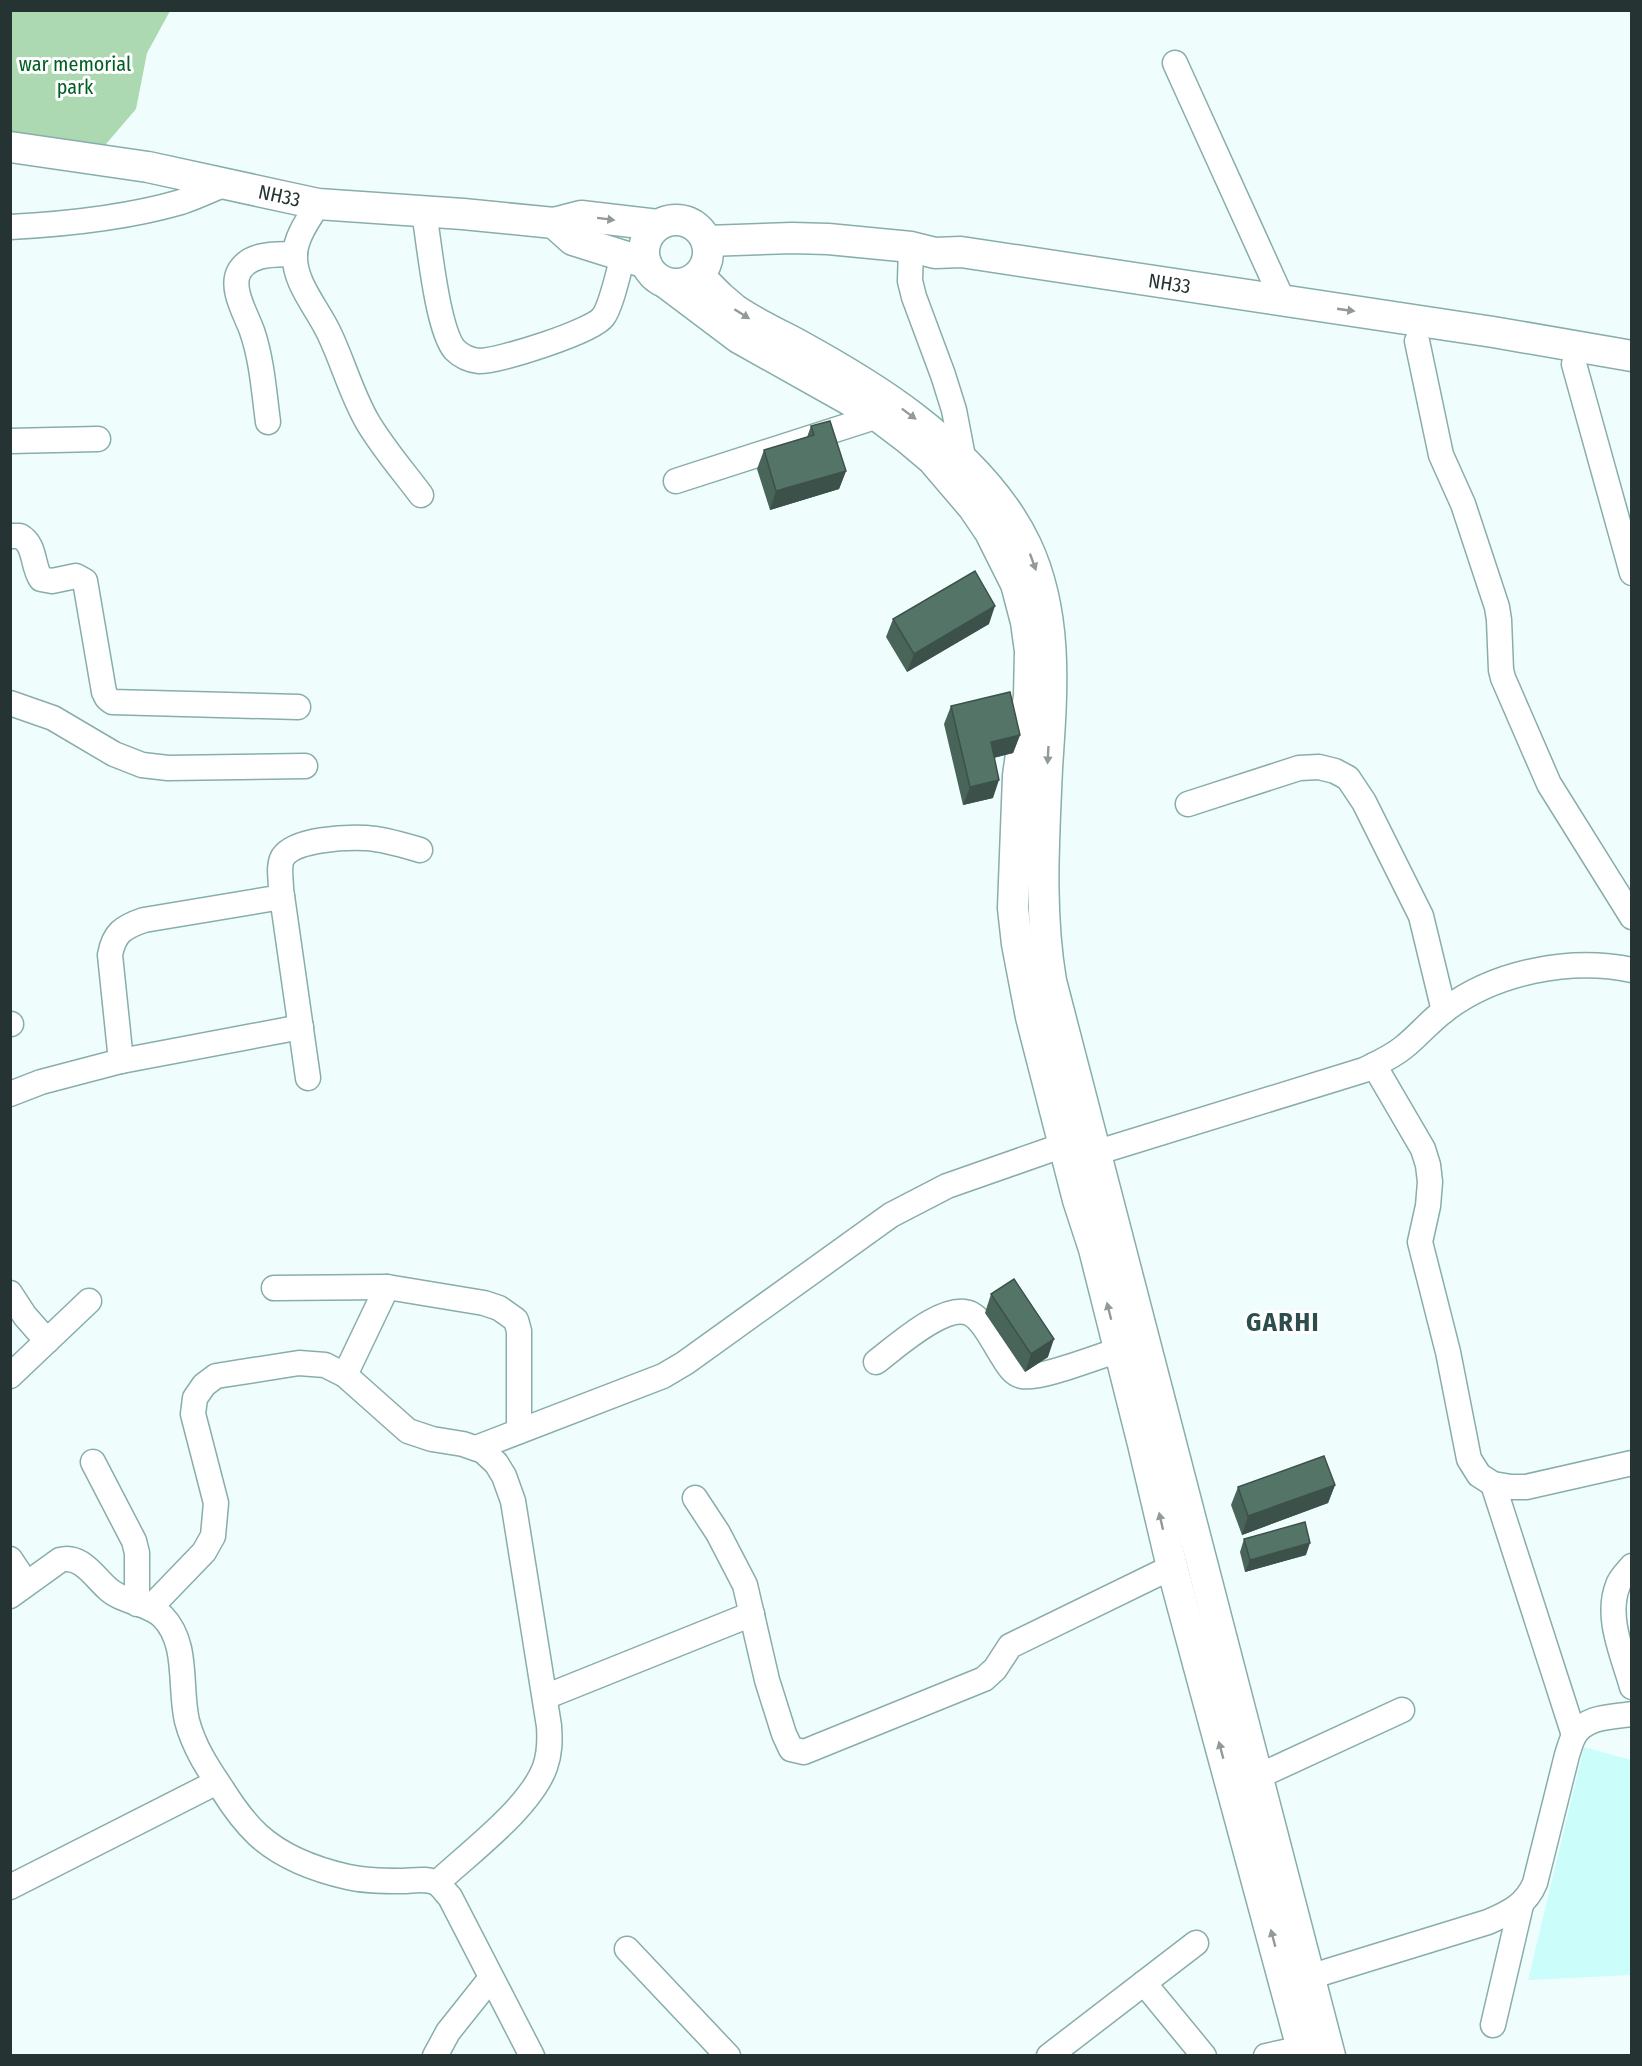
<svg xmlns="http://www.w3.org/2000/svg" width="1642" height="2066" viewBox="0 0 1642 2066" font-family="'Fira Sans Condensed',sans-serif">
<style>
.built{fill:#cbfdfa}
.green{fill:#acd8b2}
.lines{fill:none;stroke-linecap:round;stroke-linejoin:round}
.minor-casing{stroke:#88adab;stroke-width:27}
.major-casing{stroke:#88adab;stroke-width:33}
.minor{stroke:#fff;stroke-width:24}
.major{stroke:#fff;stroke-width:30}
.wall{fill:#496459}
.shaded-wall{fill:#3c5149}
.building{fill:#557468;stroke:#3c5149;stroke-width:1.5}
.oneway{fill:#929a99}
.labels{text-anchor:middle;stroke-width:6;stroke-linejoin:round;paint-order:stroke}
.park-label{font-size:20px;fill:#006024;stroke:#fff}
.street-label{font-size:20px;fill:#253433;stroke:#fff}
.district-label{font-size:26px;font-weight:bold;letter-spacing:1.5px;fill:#2c4f4d;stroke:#fff}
</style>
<rect width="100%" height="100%" fill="#effefd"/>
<path class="built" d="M1584 1747 1631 1760V1975L1528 1980Z"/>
<path class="green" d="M10 11H170L147 53 136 109 100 151 11 131Z"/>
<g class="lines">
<g class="minor-casing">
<g id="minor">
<path d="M1175 63 1283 301"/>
<path d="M318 204C309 219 296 236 295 254 293 282 318 309 329 333 343 362 351 393 367 421 382 447 403 471 421 495"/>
<path d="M424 212C429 241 437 330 455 350 462 357 469 360 479 361 499 361 592 332 603 317 611 307 619 270 623 256"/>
<path d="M10 227C68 224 126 218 181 202 196 197 211 190 225 184"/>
<path d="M911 247 910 281 914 297 943 375 954 410 964 462"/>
<path d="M1417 341 1441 455 1463 504 1497 607 1499 620 1501 670 1503 678 1549 784 1632 917"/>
<path d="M1574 364 1632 573"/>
<path d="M268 422C264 392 262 360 252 331 246 314 229 287 240 270 252 252 276 255 295 254"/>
<path d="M10 441 98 439"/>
<path d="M676 481 878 416"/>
<path d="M10 536H20C36 545 32 566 41 579L52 581 76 576 85 581 104 692 107 698 112 702 298 707"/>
<path d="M10 703 53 718 114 754 142 765 168 768 305 766"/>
<path d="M1188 804 1299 768 1319 767 1335 771 1348 778 1364 802 1421 916 1444 1011"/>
<path d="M10 1024H11"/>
<path d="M121 1061 110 955C114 933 123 927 144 920L282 897"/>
<path d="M1374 1065 1423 1149 1428 1165 1430 1182 1428 1206 1420 1242 1448 1352 1469 1459 1479 1475 1493 1484 1511 1487H1526L1632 1463"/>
<path d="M308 1078 281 889C281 879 278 865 283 857 295 839 346 837 366 838 384 839 403 845 420 850"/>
<path d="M10 1094 41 1082 121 1061 301 1027"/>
<path d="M1095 1153 1364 1070C1378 1063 1392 1057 1404 1047 1418 1036 1430 1021 1445 1010 1495 972 1570 957 1632 970"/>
<path d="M274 1288 387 1287"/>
<path d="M10 1293 25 1316 47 1341"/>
<path d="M876 1362C896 1347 946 1301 971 1314 984 1321 993 1342 1001 1354 1006 1362 1012 1374 1022 1376 1039 1380 1099 1356 1119 1350"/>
<path d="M345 1375 387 1287 484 1303 499 1308 516 1320 519 1331V1431"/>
<path d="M10 1376 89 1301"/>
<path d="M476 1448 663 1376 685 1363 891 1215 947 1186 1064 1145"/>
<path d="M93 1462 134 1541 137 1553V1604"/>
<path d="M1493 1484 1574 1735"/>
<path d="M695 1498 718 1533 745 1585 767 1680 784 1734 791 1749 804 1752 984 1679 995 1669 1010 1646 1172 1567"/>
<path d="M10 1559 26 1583"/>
<path d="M1632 1566C1627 1572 1620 1578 1618 1585 1605 1617 1623 1655 1632 1687"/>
<path d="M10 1596 60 1560C80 1554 93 1575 107 1588 122 1603 148 1602 163 1617 189 1644 179 1687 187 1721 194 1747 207 1767 222 1789 232 1805 244 1822 258 1835 282 1857 317 1870 348 1877 365 1881 384 1881 402 1881 413 1881 428 1877 438 1884 442 1887 446 1893 450 1897L532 2056"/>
<path d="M150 1608 204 1552 213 1536 216 1503 193 1414 195 1398 204 1385 216 1376 299 1363 325 1365 345 1375 408 1431 432 1439 463 1444 483 1451 496 1463 504 1476 513 1501 549 1726C550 1741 550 1753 545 1767 530 1808 469 1853 437 1883"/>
<path d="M545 1697 752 1614"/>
<path d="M1257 1777 1402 1710"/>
<path d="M10 1887 217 1782"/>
<path d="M627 1949 728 2056"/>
<path d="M1293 1982 1488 1922C1509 1913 1526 1905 1535 1883L1567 1755C1569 1749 1571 1741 1574 1736 1585 1716 1612 1717 1632 1714"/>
<path d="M1144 1983 1204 2056"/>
<path d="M1493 2025 1521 1905"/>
<path d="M435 2056 448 2032 491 1978"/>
<path d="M1049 2056 1196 1943"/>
<path d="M1266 2056 1303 2048 1320 2047"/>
</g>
</g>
<g class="major-casing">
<g id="major">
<path id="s1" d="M10 147 148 167 318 204 463 214 554 223 581 216 658 225"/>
<circle cx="676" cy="252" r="32"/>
<path d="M554 223 573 240 646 263"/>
<path id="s2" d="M707 241 792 238 828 239 911 247 935 253 961 252 1493 332 1632 356"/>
<path d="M699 276 720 297 734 309C754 323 776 333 797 344 837 366 877 389 913 417 956 450 1002 494 1026 545 1059 615 1052 693 1047 768 1044 840 1039 910 1051 981L1330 2056"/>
<path d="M666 283 739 338 878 416 907 438 932 459 973 507 990 532 1016 584 1026 622 1030 651 1029 696 1018 776 1013 908 1017 944 1031 1017 1078 1200 1094 1249 1143 1444 1172 1567 1304 2056"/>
</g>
</g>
<use href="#minor" class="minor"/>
<use href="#major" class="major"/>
</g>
<g class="wall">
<path d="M811 426 846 471 839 489 770 510 757 469 764 450 807 437Z"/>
<path d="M893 619 989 624 907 672 886 637Z"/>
<path d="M951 706 1020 735 1013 753 994 758 993 798 963 805 944 724Z"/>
<path d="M991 1294 1048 1357 1025 1372 985 1313Z"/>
<path d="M1335 1485 1328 1503 1242 1535 1231 1505 1238 1487Z"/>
<path d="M1244 1539 1306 1555 1245 1572 1240 1552Z"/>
</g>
<g class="shaded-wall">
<path d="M846 471 839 489 770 510 776 491Z"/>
<path d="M995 606 989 624 907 672 914 654Z"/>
<path d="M1020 735 1013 753 984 760 991 742Z"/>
<path d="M999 780 993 798 963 805 970 787Z"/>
<path d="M1054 1339 1048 1357 1025 1372 1031 1354Z"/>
<path d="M1335 1485 1328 1503 1242 1535 1248 1516Z"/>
<path d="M1310 1543 1306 1555 1245 1572 1250 1560Z"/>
</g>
<g class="building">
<path d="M830 421 846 471 776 491 764 450 814 435 811 426Z"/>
<path d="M975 571 995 606 914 654 893 619Z"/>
<path d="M1010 692 1020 735 991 742 999 780 970 787 951 706Z"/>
<path d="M1014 1279 1054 1339 1031 1354 991 1294Z"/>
<path d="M1324 1456 1335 1485 1248 1516 1238 1487Z"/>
<path d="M1305 1522 1310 1543 1250 1560 1244 1539Z"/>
</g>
<defs><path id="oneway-solid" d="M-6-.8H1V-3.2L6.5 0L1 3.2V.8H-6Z" transform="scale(1.5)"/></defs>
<g class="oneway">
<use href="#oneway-solid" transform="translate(606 219) rotate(7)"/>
<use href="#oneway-solid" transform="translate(1346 310) rotate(8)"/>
<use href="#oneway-solid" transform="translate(742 314) rotate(32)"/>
<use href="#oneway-solid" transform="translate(909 414) rotate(37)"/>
<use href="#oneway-solid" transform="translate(1033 562) rotate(70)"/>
<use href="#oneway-solid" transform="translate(1048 755) rotate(93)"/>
<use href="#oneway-solid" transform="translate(1109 1311) rotate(-104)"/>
<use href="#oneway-solid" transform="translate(1161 1521) rotate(-103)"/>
<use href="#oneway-solid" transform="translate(1221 1750) rotate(-105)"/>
<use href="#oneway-solid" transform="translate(1273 1938) rotate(-105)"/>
</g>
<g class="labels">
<g class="park-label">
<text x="75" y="71">war memorial<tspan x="75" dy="23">park</tspan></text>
</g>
<g class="street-label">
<text dy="7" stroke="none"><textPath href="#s1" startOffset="274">NH33</textPath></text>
<text dy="7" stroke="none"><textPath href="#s2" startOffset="466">NH33</textPath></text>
</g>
<g class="district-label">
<text x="1283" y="1331">GARHI</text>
</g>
</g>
<rect width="1642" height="2066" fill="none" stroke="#253433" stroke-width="24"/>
</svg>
